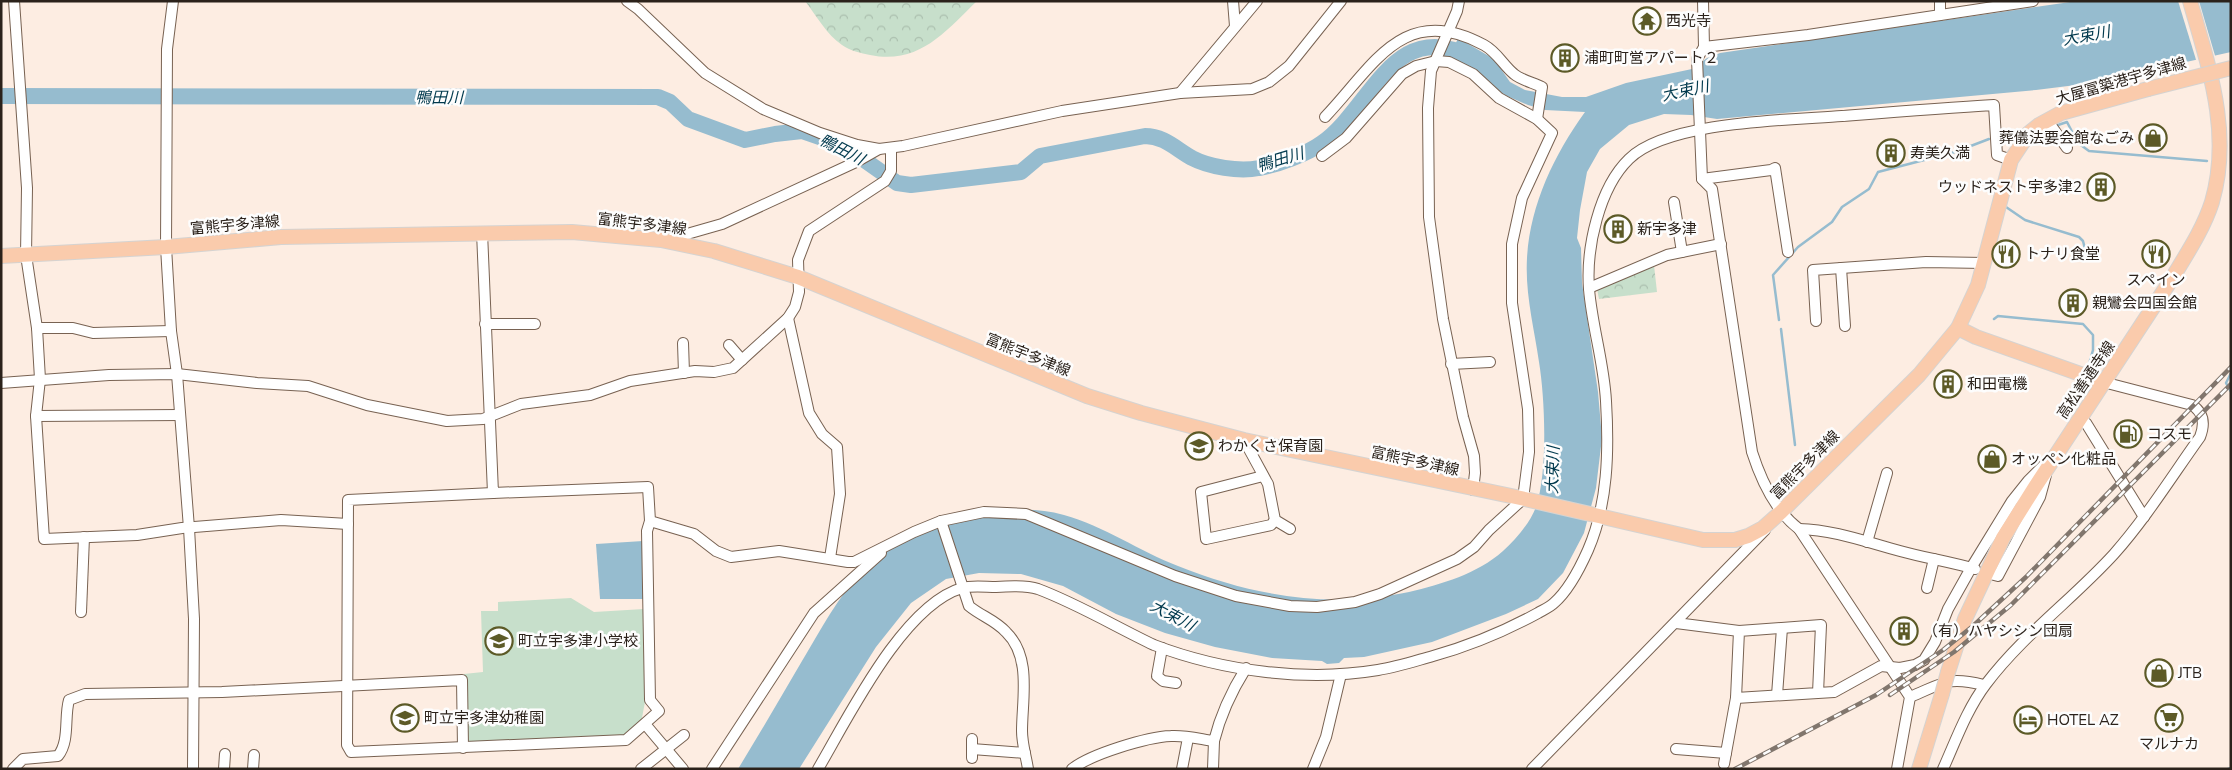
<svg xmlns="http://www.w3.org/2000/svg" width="2232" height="770" viewBox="0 0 2232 770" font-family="'Nunito Sans','Noto Sans JP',sans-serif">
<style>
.grass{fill:#c7dfcb}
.forest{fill:url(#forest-crowns)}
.water{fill:#96bccf}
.pier{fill:#fdede2}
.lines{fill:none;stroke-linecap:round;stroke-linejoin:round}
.stream{stroke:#96bccf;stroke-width:2.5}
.river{stroke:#96bccf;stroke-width:16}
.minor-casing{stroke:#786252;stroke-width:12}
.major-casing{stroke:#d5d3d1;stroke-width:16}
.minor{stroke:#fff;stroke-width:10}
.major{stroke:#facbac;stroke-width:14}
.rail-casing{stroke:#81766d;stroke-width:4.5}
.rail{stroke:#fdfdfd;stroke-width:2.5;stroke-dasharray:8;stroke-linecap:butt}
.major-bridge-casing{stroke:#d5d3d1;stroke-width:16;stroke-linecap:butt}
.major-bridge{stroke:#facbac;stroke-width:14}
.labels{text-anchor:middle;stroke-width:5;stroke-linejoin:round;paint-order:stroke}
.poi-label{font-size:15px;fill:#2b221b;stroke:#fdfdfd;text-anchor:start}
.street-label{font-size:15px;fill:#2b221b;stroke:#fdfdfd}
.water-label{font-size:16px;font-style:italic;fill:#01394d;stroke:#fdfdfd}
</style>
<defs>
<pattern id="forest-crowns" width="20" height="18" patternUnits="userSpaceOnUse" patternTransform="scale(1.25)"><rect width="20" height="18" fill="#c7dfcb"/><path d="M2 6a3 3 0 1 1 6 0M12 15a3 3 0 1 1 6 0" fill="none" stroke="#abbfae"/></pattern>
</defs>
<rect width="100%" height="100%" fill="#fdede2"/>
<path class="grass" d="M571 598 594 612 644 609 645 702 641 723 625 736 467 745 464 674 483 672 481 611H498V602Z"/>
<g class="forest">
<path d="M805 1H977C945 32 919 65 870 55 861 53 850 51 842 45 827 35 816 15 805 1Z"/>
<path d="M1654 265 1657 292 1599 299 1597 289Z"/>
</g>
<g class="water">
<path d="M2077 1H2231V52L2092 83 2036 90 1717 119 1691 115 1664 114 1629 125 1600 149 1587 172 1580 210 1577 238 1581 248 1582 283 1598 392 1602 438 1596 488 1584 533 1563 573 1538 599 1506 614 1432 642 1364 657 1344 658 1339 663 1327 664 1322 661 1272 658 1215 647 1165 633 1116 614 1063 586 1021 574 979 573 946 579 911 603 876 647 799 769H738C760 733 781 697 802 661 821 630 838 595 865 570 883 554 905 536 928 526 938 522 951 521 961 519 997 511 1028 505 1064 515 1104 526 1139 551 1178 566 1253 596 1329 609 1409 592 1442 584 1477 574 1503 551 1516 539 1530 523 1536 507 1548 472 1545 398 1539 362 1534 327 1525 294 1527 258 1530 205 1554 155 1585 112L1545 110 1528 105 1507 96 1449 60 1458 38 1494 59 1510 82 1525 90 1562 97H1586L1626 83 1692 69 1707 58 1720 53Z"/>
<path d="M643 541 644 599H600L596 544Z"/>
</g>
<path class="pier" d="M2178 1H2199L2216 59 2197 63Z"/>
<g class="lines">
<g class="stream">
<path d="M2058 125 2067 122 2078 143 2089 151 2207 161"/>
<path d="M2006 207 2025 220 2079 237 2083 241 2085 249"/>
<path d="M1994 319 1998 316 2083 324 2093 335V350L2089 364"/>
<path d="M1779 320 1773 275 1798 247 1832 222 1842 207 1869 189 1878 172 1955 152 1989 139"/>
<path d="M1781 329 1795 445"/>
<path d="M2231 373 2226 383 2231 392"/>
<path d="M2228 769 2231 768"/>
</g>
<path class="river" d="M1 96 658 97 670 102 688 119 745 140 775 134 802 131 828 140 853 152 897 183 911 185 1021 172 1040 156 1145 136C1164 136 1176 149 1192 158 1209 167 1239 172 1259 168 1277 165 1307 154 1322 143 1372 108 1393 15 1473 58"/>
<g class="minor-casing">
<g id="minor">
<path d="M14 1 27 188 26 255 37 328 40 379 36 416 44 539 137 535 182 528 281 520 348 524"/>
<path d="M173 1 167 49 166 247 171 331 177 374 189 528 194 619 193 769"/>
<path d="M627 1 638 9 705 73 763 109 820 133 857 145 879 149"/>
<path d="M1233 1 1235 26"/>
<path d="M1459 1 1457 11 1431 71 1428 108 1429 217 1443 319 1463 417 1474 456 1475 473 1473 490"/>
<path d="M1703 1 1704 47 1697 59 1702 179 1712 189 1752 452C1761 480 1775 511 1799 529L1910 697 1897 769"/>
<path d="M1940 1V15"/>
<path d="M1704 47 1808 35 2033 1"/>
<path d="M1180 93 1257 1"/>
<path d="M1325 117C1373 67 1403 1 1484 45 1497 52 1503 65 1514 74 1521 80 1534 83 1542 87L1537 119"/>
<path d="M2047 120 2067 148"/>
<path d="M1702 179 1771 170 1775 168 1788 252"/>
<path d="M1674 202 1682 252"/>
<path d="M482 232 493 493 648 487 650 521 694 534 716 551 731 557 779 551 848 562H854L914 532 941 521 969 606C981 616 995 620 1006 632 1032 657 1022 699 1022 731 1022 744 1026 756 1028 769"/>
<path d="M667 242 673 238 722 224 856 162 879 149 903 146 1062 111 1180 93 1252 89 1269 82 1289 66 1341 1"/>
<path d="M1841 268 1845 326"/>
<path d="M1589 288 1667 255 1721 244"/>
<path d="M788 318 809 413 822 434 837 447 840 494 830 558"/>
<path d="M1816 321 1813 270 1926 262 1984 263"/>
<path d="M485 324H535"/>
<path d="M37 328H73L93 333 171 331"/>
<path d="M683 343 684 373"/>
<path d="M729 345 742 360"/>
<path d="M1451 364 1490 362"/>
<path d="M1 383 109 375 177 374 257 383 308 386 367 405 447 421 483 419 521 404 590 395 630 381 695 371 714 372 733 368 788 318 795 307 799 292 798 260 809 231 885 181 891 171V148"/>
<path d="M36 416 180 415"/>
<path d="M2080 418 2086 423 2144 517"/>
<path d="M1244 440 1268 484 1275 520 1290 529"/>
<path d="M1263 476 1201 492 1206 539 1271 525 1275 520"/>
<path d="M493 493 348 500 347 745 351 752 626 740 659 711 650 700 647 531 650 521"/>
<path d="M941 521 984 512 1026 514 1175 576 1236 596 1290 606 1317 607 1355 602 1380 594 1457 559 1474 547 1489 530 1523 499 1529 452 1528 409 1512 303V244L1522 198 1552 133 1537 119 1499 98 1473 74 1449 62 1436 61 1416 66 1402 74 1346 138 1322 156"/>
<path d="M1799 529C1835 530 1866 542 1900 551 1925 558 1951 562 1975 569"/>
<path d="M1867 542 1887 473"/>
<path d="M1994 575 1998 576 2040 497 2046 475"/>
<path d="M1927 588 1934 559"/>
<path d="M81 612 84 537"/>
<path d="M1676 623 1739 631"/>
<path d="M1162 648 1157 676 1163 681 1176 683"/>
<path d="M1818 693 1821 625 1739 631 1736 698 1834 692 1881 666 1900 668 1915 665 1924 660 1935 642 1948 609 1971 568 2012 501 2028 481 2046 463"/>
<path d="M1777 695 1782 628"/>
<path d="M1910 697C1944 683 1947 676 1984 685"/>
<path d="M645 724 683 769"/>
<path d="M972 739V758"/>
<path d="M972 749 1025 753"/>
<path d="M1676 749 1726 753"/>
<path d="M1724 764 1736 698"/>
<path d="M13 769 23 759 58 756C70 741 64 717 69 700L85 694 222 692 462 680 463 748"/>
<path d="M224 769 225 754"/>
<path d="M253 769 254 755"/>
<path d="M641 769 684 735"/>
<path d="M712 769 814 613 881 553"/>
<path d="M818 769C848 718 903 605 962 588 972 585 986 587 996 587 1009 586 1026 585 1038 589 1078 604 1116 627 1154 645 1222 671 1306 682 1378 670 1397 667 1415 661 1433 656 1469 646 1505 631 1538 613 1543 610 1550 607 1554 603 1569 590 1580 568 1588 550 1608 504 1609 451 1606 401 1604 363 1592 326 1589 289 1586 248 1599 188 1629 159 1667 121 1789 120 1842 116 1893 112 1943 108 1994 105L1997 155 2011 160"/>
<path d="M1072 769C1091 754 1147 737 1171 736 1185 735 1200 739 1214 741 1221 713 1231 692 1246 668"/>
<path d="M1182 769 1188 738"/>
<path d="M1213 769 1214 741"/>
<path d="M1313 769 1326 737 1341 674"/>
<path d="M1532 769 1765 530"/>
<path d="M1943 769C1956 740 1967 709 1986 684 2023 635 2073 599 2114 554 2146 518 2172 476 2200 437 2205 424 2204 413 2192 405L2103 382"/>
</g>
</g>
<g class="major-casing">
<g id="major">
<path d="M1 256 166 247 281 237 572 232 661 240 714 251 798 277 1087 396 1141 413 1244 440 1525 499 1703 540H1735L1748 536 1763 528 1781 512 1919 375 1958 328 1978 285 2011 160 2029 133 2039 125 2061 113 2148 89"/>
<path d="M1958 328 1976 337 2103 382"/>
<path d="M1948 672 1965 619 2003 538 2035 487 2171 280C2186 255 2203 230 2212 202 2232 133 2209 68 2190 1"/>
<path d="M1919 769 1942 694"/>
</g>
</g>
<use href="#minor" class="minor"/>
<use href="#major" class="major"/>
<g class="rail-casing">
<g id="rail">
<path d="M1890 695 1954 652 2011 605 2231 384"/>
<path d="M1735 769 1876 695 1943 650 1973 626 2026 577 2231 367"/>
</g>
</g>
<use href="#rail" class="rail"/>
<g class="major-bridge-casing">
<g id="major-bridge">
<path d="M2148 89 2231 68"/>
<path d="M1942 694 1948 672"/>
</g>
</g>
<use href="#major-bridge" class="major-bridge"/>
</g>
<defs>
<g id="temple-ring" transform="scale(1.4375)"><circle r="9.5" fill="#fdfdfd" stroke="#5c5a27" stroke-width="1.5"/><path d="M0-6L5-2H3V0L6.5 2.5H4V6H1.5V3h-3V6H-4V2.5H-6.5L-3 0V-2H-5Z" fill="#5c5a27"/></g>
<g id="building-ring" transform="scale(1.4375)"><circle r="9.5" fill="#fdfdfd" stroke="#5c5a27" stroke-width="1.5"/><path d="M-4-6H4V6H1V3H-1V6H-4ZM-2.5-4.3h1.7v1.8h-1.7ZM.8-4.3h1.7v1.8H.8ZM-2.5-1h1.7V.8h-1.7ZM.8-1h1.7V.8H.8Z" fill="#5c5a27"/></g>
<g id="shop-ring" transform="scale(1.4375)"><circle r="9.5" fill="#fdfdfd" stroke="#5c5a27" stroke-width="1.5"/><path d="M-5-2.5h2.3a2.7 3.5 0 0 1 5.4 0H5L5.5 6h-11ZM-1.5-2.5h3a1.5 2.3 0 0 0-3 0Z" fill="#5c5a27"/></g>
<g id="restaurant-ring" transform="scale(1.4375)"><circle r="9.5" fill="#fdfdfd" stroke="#5c5a27" stroke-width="1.5"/><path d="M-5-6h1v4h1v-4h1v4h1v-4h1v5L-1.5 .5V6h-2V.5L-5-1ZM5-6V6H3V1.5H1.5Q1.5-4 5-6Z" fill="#5c5a27"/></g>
<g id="fuel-ring" transform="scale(1.4375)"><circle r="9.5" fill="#fdfdfd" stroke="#5c5a27" stroke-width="1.5"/><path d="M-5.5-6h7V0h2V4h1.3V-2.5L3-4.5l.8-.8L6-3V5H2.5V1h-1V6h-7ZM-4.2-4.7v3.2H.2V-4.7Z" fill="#5c5a27"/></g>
<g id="school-ring" transform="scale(1.4375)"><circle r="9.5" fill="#fdfdfd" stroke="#5c5a27" stroke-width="1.5"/><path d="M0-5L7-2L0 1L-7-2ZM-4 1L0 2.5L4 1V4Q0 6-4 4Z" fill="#5c5a27"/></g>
<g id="supermarket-ring" transform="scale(1.4375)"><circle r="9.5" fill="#fdfdfd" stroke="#5c5a27" stroke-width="1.5"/><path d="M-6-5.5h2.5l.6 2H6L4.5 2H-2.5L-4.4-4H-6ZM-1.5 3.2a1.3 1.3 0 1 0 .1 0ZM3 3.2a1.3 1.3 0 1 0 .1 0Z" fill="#5c5a27"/></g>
<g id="hotel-ring" transform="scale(1.4375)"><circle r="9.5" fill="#fdfdfd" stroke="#5c5a27" stroke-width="1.5"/><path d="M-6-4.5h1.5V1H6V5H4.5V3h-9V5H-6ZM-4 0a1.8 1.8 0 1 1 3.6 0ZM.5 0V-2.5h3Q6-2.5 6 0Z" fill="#5c5a27"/></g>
</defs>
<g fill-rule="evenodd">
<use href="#temple-ring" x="1647" y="21"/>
<use href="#building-ring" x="1565" y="58"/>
<use href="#shop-ring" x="2153" y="138"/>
<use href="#building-ring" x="1891" y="153"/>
<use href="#building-ring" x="2101" y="187"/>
<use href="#building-ring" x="1618" y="229"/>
<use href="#restaurant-ring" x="2006" y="254"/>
<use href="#restaurant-ring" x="2156" y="254"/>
<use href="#building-ring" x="2073" y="303"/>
<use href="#building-ring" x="1948" y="384"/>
<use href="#fuel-ring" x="2128" y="434"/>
<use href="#school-ring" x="1199" y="446"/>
<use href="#shop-ring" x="1992" y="459"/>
<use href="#building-ring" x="1904" y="631"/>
<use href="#school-ring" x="499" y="641"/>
<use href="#shop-ring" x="2159" y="673"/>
<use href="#school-ring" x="405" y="718"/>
<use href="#supermarket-ring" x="2169" y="718"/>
<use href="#hotel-ring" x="2028" y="720"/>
</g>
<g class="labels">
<g class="poi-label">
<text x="1666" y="26">西光寺</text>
<text x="1584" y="63">浦町町営アパート２</text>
<text x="2134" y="143" text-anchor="end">葬儀法要会館なごみ</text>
<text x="1910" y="158">寿美久満</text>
<text x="2082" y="192" text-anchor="end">ウッドネスト宇多津2</text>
<text x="1637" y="234">新宇多津</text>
<text x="2025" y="259">トナリ食堂</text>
<text x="2156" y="285" text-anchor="middle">スペイン</text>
<text x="2092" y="308">親鸞会四国会館</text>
<text x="1967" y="389">和田電機</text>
<text x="2147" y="439">コスモ</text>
<text x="1218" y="451">わかくさ保育園</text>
<text x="2011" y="464">オッペン化粧品</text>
<text x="1923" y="636">（有）ハヤシシン団扇</text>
<text x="518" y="646">町立宇多津小学校</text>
<text x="2178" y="678">JTB</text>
<text x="424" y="723">町立宇多津幼稚園</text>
<text x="2047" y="725">HOTEL AZ</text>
<text x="2169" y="749" text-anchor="middle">マルナカ</text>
</g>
<g class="street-label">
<text transform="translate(2121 81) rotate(-16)" y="5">大屋冨築港宇多津線</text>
<text transform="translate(642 224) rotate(7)" y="5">富熊宇多津線</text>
<text transform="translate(235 225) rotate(-5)" y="5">富熊宇多津線</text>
<text transform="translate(1028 355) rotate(22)" y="5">富熊宇多津線</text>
<text transform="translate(2086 380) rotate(-56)" y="5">高松善通寺線</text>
<text transform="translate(1415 461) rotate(12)" y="5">富熊宇多津線</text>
<text transform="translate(1805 465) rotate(-45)" y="5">富熊宇多津線</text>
</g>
<g class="water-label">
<text transform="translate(2086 35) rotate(-10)" y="6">大束川</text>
<text transform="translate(1685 90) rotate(-12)" y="6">大束川</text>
<text x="439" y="103">鴨田川</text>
<text transform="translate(842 149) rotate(27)" y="6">鴨田川</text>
<text transform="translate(1280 159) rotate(-17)" y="6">鴨田川</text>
<text transform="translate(1552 470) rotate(-88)" y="6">大束川</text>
<text transform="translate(1173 615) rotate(28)" y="6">大束川</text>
</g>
</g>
<rect width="2232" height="770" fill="none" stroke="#2b221b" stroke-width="5"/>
</svg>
